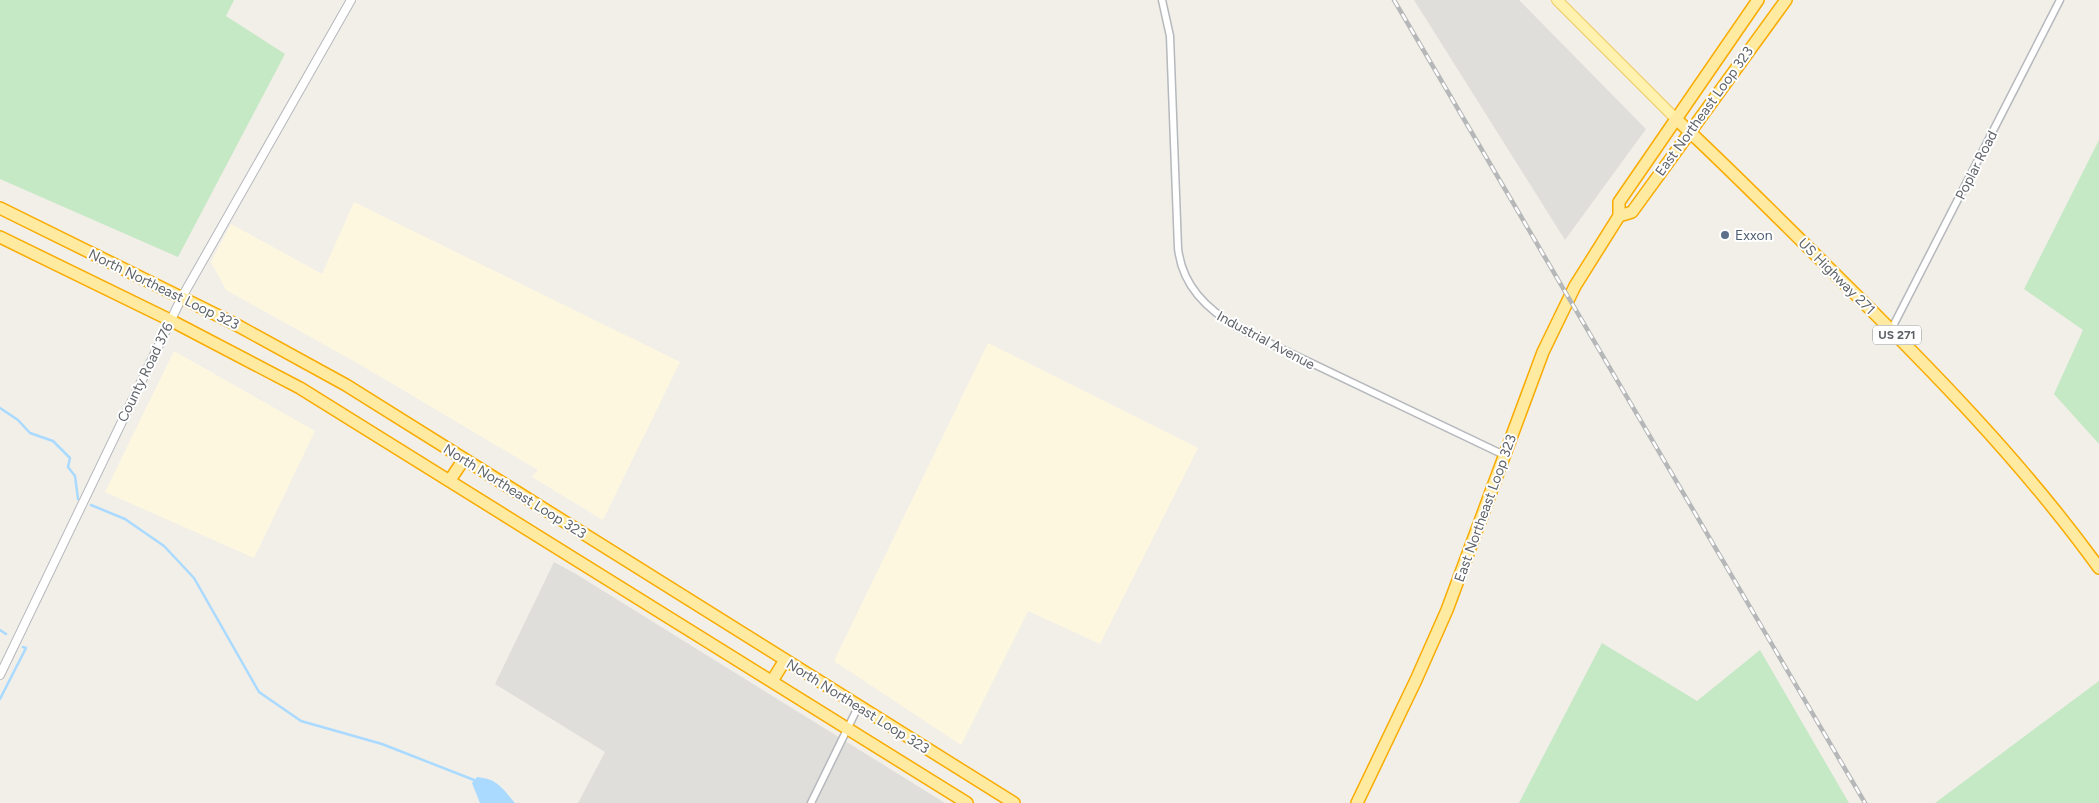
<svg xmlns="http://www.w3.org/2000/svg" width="2099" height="803" viewBox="0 0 2099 803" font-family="Figtree,sans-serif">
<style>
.commercial{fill:#fef7e0}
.industrial{fill:#e0deda}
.green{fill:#c5e8c5}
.water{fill:#aadaff}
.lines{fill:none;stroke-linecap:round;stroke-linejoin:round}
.stream{stroke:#aadaff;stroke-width:2.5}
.minor-casing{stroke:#b5b8bc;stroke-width:9}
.tertiary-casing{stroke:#b5b8bc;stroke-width:10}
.primary-casing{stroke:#f2c960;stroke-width:12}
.trunk-casing{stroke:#f9ab00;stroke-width:14}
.minor{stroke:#fff;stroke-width:6}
.tertiary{stroke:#fff;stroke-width:8}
.primary{stroke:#fff2af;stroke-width:10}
.trunk{stroke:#feeaa1;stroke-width:11}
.rail-casing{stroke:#b6b7b8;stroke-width:4.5}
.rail{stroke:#fff;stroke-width:2.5;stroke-dasharray:8;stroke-linecap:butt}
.service-dot{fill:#5c6f8a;stroke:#fff;stroke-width:2}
.labels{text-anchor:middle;stroke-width:4;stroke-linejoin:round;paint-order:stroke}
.shield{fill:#fff;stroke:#8f9295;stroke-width:1}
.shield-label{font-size:12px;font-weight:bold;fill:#5f6368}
.street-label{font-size:14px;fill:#5f6368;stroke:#fff}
.service-label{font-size:14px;fill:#4e5e75;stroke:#fff;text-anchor:start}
</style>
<rect width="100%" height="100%" fill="#f1efe8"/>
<g class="commercial">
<path d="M354 202 680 362 603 520 532 477 538 470 359 364 226 290 211 262 231 224 322 274Z"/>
<path d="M988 343 1198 448 1100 644 1028 611 961 745 834 661Z"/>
<path d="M174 351 315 431 254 558 105 492Z"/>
</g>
<g class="industrial">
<path d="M1414 0H1519L1646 129 1565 240Z"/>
<path d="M554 562 576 574 945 803H578L605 752 495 684Z"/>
</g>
<g class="green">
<path d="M0 0H234L226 16 285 54 178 257 0 179Z"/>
<path d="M2099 140V444L2054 394 2083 330 2024 289Z"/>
<path d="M1602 643 1697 701 1760 650 1849 803H1519Z"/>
<path d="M2099 681V803H1935Z"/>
</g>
<path class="water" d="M477 777C498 779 502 788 515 803H480L472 783Z"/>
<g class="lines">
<g class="stream">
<path d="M0 408 18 420 30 433 53 441 70 458 68 467 75 476 78 499"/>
<path d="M91 505 125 519 164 546 194 578 259 692 301 721 382 744 474 780"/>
<path d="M0 630 6 634"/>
<path d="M0 699 26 648 23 647"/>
</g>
<g class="minor-casing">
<g id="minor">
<path d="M1162 0 1170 36 1178 248C1182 286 1207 309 1238 328L1504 455"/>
<path d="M1891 330 2060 0"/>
<path d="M811 803 858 707"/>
</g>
</g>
<g class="tertiary-casing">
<path id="tertiary" d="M0 675 182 297 351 0"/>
</g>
<g class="primary-casing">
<path id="primary" d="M1557 0 1676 119"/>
</g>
<g class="trunk-casing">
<g id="trunk">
<path d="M1676 119C1730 169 1781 221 1833 272 1928 366 2021 460 2099 568"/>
<path d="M0 208 233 323 346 385 1014 803"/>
<path d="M1619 216 1632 212 1786 0"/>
<path d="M0 237 170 320 300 388 967 803"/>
<path d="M450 480 464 459"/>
<path d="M772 681 785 660"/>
<path d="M1357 803 1416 680 1447 610 1543 352 1575 286 1619 216V202L1758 0"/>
</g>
</g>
<use href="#minor" class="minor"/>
<use href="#tertiary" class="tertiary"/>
<use href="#primary" class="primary"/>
<use href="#trunk" class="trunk"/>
<g class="rail-casing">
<path id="rail" d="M1394 0 1865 803"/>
</g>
<use href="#rail" class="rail"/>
</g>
<circle class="service-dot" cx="1725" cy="235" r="5"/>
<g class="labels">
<rect class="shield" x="1873" y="325.5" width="48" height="19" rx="4"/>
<g class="shield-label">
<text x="1897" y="339">US 271</text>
</g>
<g class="street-label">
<text transform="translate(1704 111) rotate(-54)" y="5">East Northeast Loop 323</text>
<text transform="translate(1976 165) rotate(-63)" y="5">Poplar Road</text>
<text transform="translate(1837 276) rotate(45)" y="5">US Highway 271</text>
<text transform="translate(164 289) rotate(26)" y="5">North Northeast Loop 323</text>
<text transform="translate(1266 340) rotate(28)" y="5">Industrial Avenue</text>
<text transform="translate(145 372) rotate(-64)" y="5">County Road 376</text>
<text transform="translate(515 491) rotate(32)" y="5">North Northeast Loop 323</text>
<text transform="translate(1485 508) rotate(-70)" y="5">East Northeast Loop 323</text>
<text transform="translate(858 706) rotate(32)" y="5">North Northeast Loop 323</text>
</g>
<g class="service-label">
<text x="1735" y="240">Exxon</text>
</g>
</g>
</svg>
